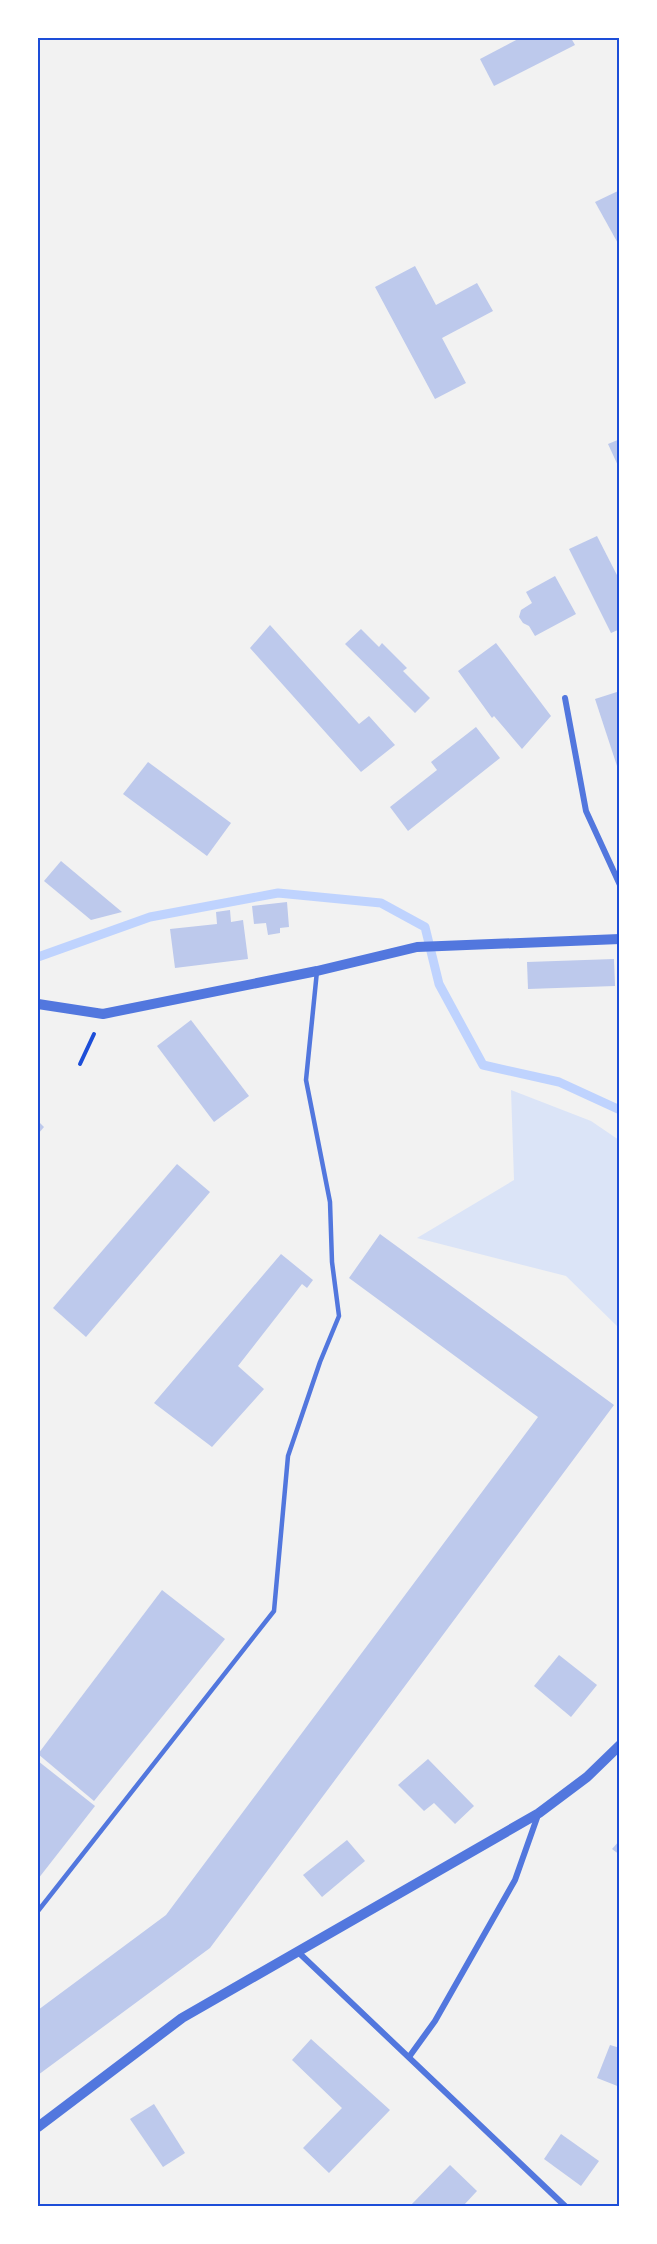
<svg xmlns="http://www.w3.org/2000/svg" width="657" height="2244" viewBox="0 0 657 2244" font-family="'IBM Plex Sans',sans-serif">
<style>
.green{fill:#dbe4f7}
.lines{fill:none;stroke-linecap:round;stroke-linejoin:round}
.stream{stroke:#bfd3fe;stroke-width:9}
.building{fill:#bdc9ec}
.path{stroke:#1d4ed8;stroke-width:4}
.service{stroke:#5277de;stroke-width:4.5}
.minor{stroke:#5277de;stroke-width:6}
.tertiary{stroke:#5277de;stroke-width:10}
.neatline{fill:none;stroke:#1d4ed8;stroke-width:2}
</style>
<rect width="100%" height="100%" fill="#f2f2f2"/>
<path class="green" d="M511 1090 591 1121 619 1140V1328L566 1276 417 1238 514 1180Z"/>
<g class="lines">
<path class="stream" d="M38 957 150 917 278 893 381 903 425 927 439 984 483 1065 559 1082 620 1110"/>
</g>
<g class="building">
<path d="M520 38H571L575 45 494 86 480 59Z"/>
<path d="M620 190V247L595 202Z"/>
<path d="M415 266 436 305 477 283 493 311 442 338 466 383 435 399 375 287Z"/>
<path d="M620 439V470L608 444Z"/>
<path d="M597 536 620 581V629L611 633 569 549Z"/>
<path d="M555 576 576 614 535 636 529 626 523 623 519 617 521 610 532 603 526 592Z"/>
<path d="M270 625 359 724 369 716 395 745 361 772 250 648Z"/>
<path d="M361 629 379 647 382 643 407 668 403 671 430 698 415 713 345 644Z"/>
<path d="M496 643 551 716 522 749 494 716 492 718 458 671Z"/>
<path d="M620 691V772H619L595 699Z"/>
<path d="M476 727 500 758 408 831 390 807 437 770 431 762Z"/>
<path d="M148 762 231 823 207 856 123 794Z"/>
<path d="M61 861 122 912 91 920 44 881Z"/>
<path d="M287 902 289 927 280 928V933L268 935 266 923 254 924 252 906Z"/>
<path d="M230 910 231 922 243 920 248 959 175 968 170 929 217 924 216 912Z"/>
<path d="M614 959 615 986 528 989 527 962Z"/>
<path d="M191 1020 249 1096 214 1122 157 1046Z"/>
<path d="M38 1121 44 1127 38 1134Z"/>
<path d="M177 1164 210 1192 86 1337 53 1308Z"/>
<path d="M380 1234 614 1405 210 1948 38 2075V2010L166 1915 538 1417 349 1278Z"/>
<path d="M281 1254 313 1280 307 1288 302 1284 238 1366 264 1389 212 1447 154 1403Z"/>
<path d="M162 1590 225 1639 94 1801 38 1754Z"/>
<path d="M559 1655 597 1685 571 1717 534 1686Z"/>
<path d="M428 1759 474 1806 455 1824 434 1803 424 1811 398 1785Z"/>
<path d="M38 1761 95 1806 38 1879Z"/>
<path d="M347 1840 365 1861 322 1897 303 1875Z"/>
<path d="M620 1840V1855L612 1849Z"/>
<path d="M311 2039 390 2110 329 2173 303 2148 342 2108 292 2060Z"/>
<path d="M610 2045 620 2048V2087L597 2078Z"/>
<path d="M154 2104 185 2153 163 2167 130 2119Z"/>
<path d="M561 2134 599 2161 581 2186 544 2159Z"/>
<path d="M450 2165 477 2191 463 2206H410Z"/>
</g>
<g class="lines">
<path class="path" d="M80 1064 94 1034"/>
<path class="service" d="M38 1911 274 1611 288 1456 320 1362 339 1316 332 1262 330 1202 306 1080 317 971"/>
<g class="minor">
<path d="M565 698 586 811 620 885"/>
<path d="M297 1951 565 2206"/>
<path d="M409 2057 435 2021 515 1880 538 1815"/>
</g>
<g class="tertiary">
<path d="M38 1004 103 1014 317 971 417 947 620 939"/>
<path d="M38 2127 182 2018 539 1813 587 1777 620 1745"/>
</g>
</g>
<rect width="657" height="2244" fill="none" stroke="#ffffff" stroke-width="78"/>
<rect x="39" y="39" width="579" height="2166" class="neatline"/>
</svg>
